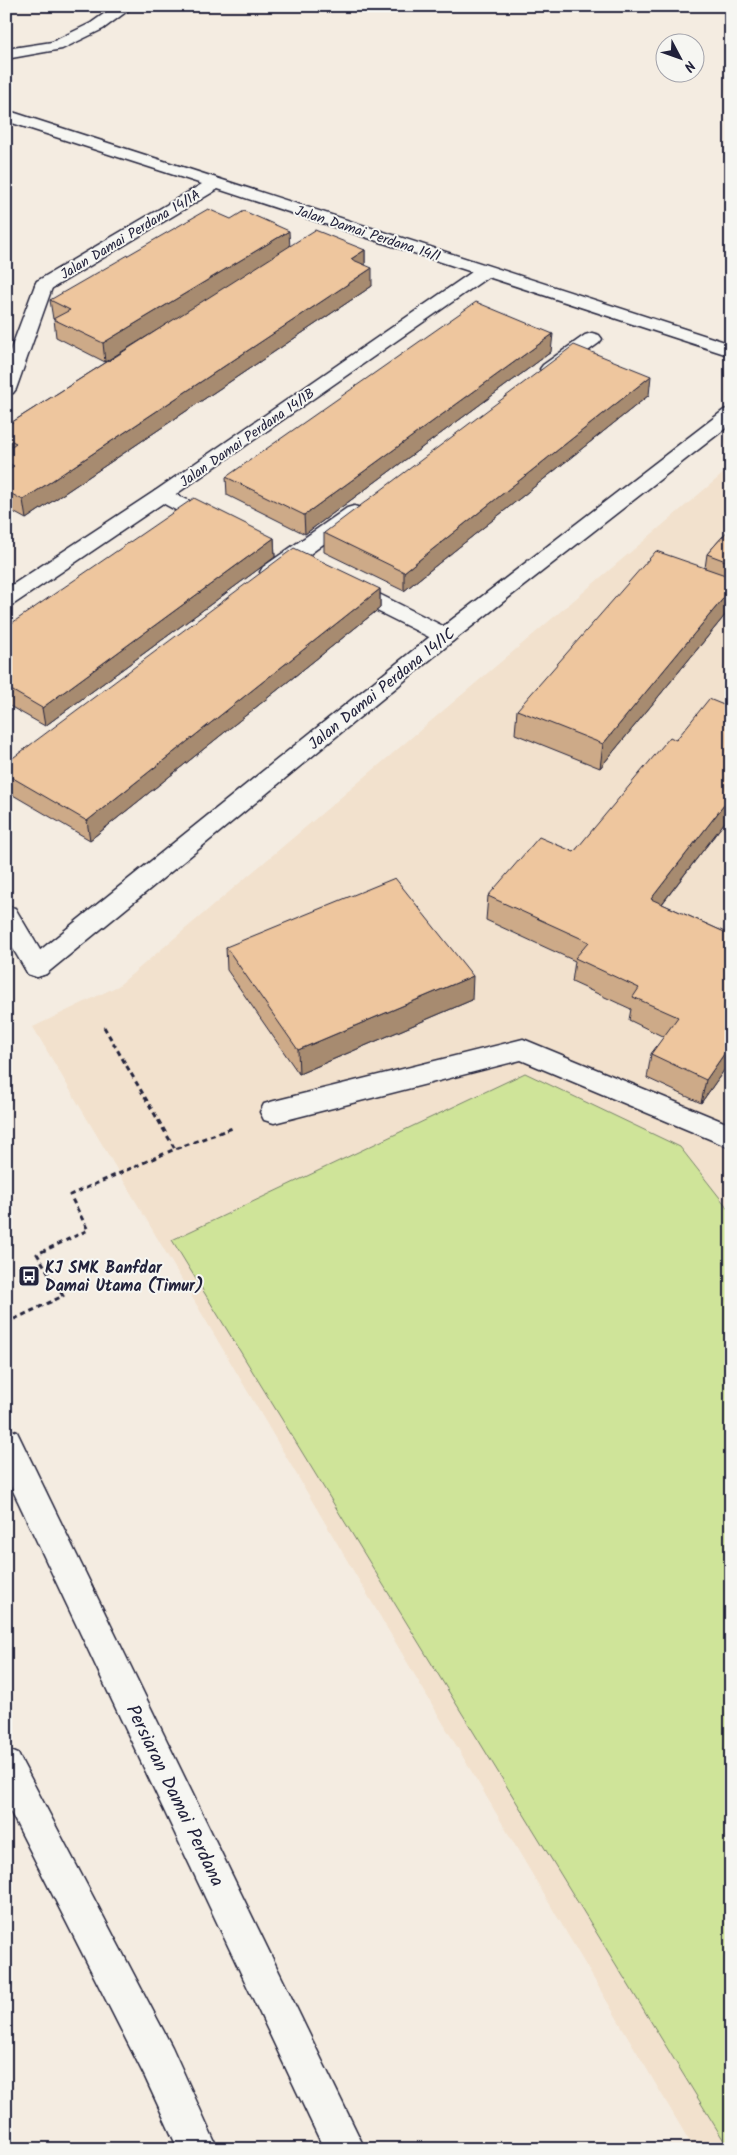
<svg xmlns="http://www.w3.org/2000/svg" width="737" height="2155" viewBox="0 0 737 2155" font-family="Kalam,sans-serif">
<style>
.built{fill:#f2e1cd}
.green{fill:#cfe499;stroke:#78836a}
.lines{fill:none;stroke-linecap:round;stroke-linejoin:round}
.service-casing{stroke:#22223b;stroke-width:3}
.minor-casing{stroke:#22223b;stroke-width:3}
.secondary-casing{stroke:#22223b;stroke-width:3}
.path{stroke:#22223b;stroke-width:3;stroke-dasharray:5 4;stroke-linecap:butt}
.service{fill:#f6f6f2;fill-rule:evenodd}
.minor{fill:#f6f6f2;fill-rule:evenodd}
.secondary{fill:#f6f6f2;fill-rule:evenodd}
.wall{fill:#cdaa88;stroke:#22223b}
.shaded-wall{fill:#a78b6f;stroke:#22223b}
.building{fill:#eec69e;stroke:#22223b}
.labels{text-anchor:middle;stroke-width:4;stroke-linejoin:round;paint-order:stroke}
.far-street-label{font-size:14px;fill:#22223b;stroke:#f6f6f2}
.street-label{font-size:16px;fill:#22223b;stroke:#f6f6f2}
.poi-label{font-size:16px;font-weight:bold;fill:#22223b;stroke:#f6f6f2;text-anchor:start}
.near-street-label{font-size:19px;fill:#22223b;stroke:#f6f6f2}
</style>
<rect width="100%" height="100%" fill="#f4ece1"/>
<filter id="ink" filterUnits="userSpaceOnUse"><feTurbulence type="fractalNoise" baseFrequency=".02" numOctaves="2"/><feDisplacementMap in="SourceGraphic" scale="10" xChannelSelector="R" yChannelSelector="G"/><feConvolveMatrix kernelMatrix="1 2 1 2 8 2 1 2 1" color-interpolation-filters="sRGB"/></filter>
<g filter="url(#ink)">
<path class="built" d="M731 467V2149H694L33 1027 118 986Z"/>
<path class="green" d="M525 1073 680 1147 731 1212V2149H729L172 1240Z"/>
<g class="lines">
<g class="service-casing">
<g id="service">
<path d="M115 6H134L103 29 62 49 6 59V49L52 42 91 23Z"/>
<path d="M44 279 51 281 53 285 16 389 13 393 6 395V362L35 285 37 281Z"/>
<path d="M592 333 599 335 602 339 599 343 557 373 550 375 543 373 540 369 543 365 585 335Z"/>
<path d="M162 489 169 491 225 518 228 523 225 528 217 529 209 528 155 499 152 495 155 491Z"/>
<path d="M354 506 361 508 365 512 361 516 279 577 271 579 263 577 260 572 263 567 347 508Z"/>
<path d="M347 580 355 582 453 631 456 636 453 641 445 643 437 641 339 592 336 587 339 582Z"/>
<path d="M6 906 15 908 46 960 50 967 46 974 37 977 28 974 6 937Z"/>
<path d="M523 1039 731 1125V1148L521 1060 274 1123 264 1120 260 1112 264 1104 274 1101Z"/>
</g>
</g>
<g class="minor-casing">
<g id="minor">
<path d="M6 110 731 344V356L488 277 169 499 14 604 6 606V589L155 491 472 272 218 189 51 289 44 291 37 289 35 285 37 281 202 184 6 121Z"/>
<path d="M731 408V424L453 641 46 974 37 977 28 974 24 967 28 960 437 631 724 410Z"/>
</g>
</g>
<g class="secondary-casing">
<g id="secondary">
<path d="M6 1428 17 1432 365 2149H324L6 1476Z"/>
<path d="M6 1749 18 1754 172 2047 218 2149H178L144 2075 6 1803Z"/>
</g>
</g>
<g class="path">
<path d="M104 1027 175 1149"/>
<path d="M6 1323 63 1296 37 1254 88 1230 70 1195 175 1149 235 1127"/>
</g>
<use href="#service" class="service"/>
<use href="#minor" class="minor"/>
<use href="#secondary" class="secondary"/>
</g>
<g class="wall">
<path d="M290 246 365 250V265L372 286 26 519 6 508V426L176 318 105 362 56 337 54 319H53L50 300Z"/>
<path d="M551 352 305 534 227 495 226 477Z"/>
<path d="M649 395 404 591 324 552V533Z"/>
<path d="M731 527V608L600 768 515 734 517 710 705 568 707 554Z"/>
<path d="M274 538 275 557 45 726 6 704V627Z"/>
<path d="M380 589V608L90 840 6 791V763Z"/>
<path d="M731 708V819L728 818 662 904 731 935V1068L727 1066 701 1103 647 1078 651 1054 664 1037 629 1020 631 1009 572 982 575 961 486 920 488 896 574 852 676 740Z"/>
<path d="M226 947 472 1000 299 1074 227 970Z"/>
</g>
<g class="shaded-wall">
<path d="M289 231 290 249 105 362 103 343Z"/>
<path d="M365 250V268L351 259Z"/>
<path d="M372 268V286L26 519 23 500Z"/>
<path d="M553 334 551 352 305 534 304 515Z"/>
<path d="M651 376 649 395 404 591V572Z"/>
<path d="M274 538 275 557 45 726 42 708Z"/>
<path d="M380 589V608L90 840 87 821Z"/>
<path d="M731 589V608L600 768 603 744Z"/>
<path d="M731 796V804L728 818 647 923 651 899Z"/>
<path d="M473 976 472 1000 299 1074 298 1050Z"/>
<path d="M731 1044 727 1066 701 1103 706 1080Z"/>
</g>
<g class="building">
<path d="M208 209 231 219 244 211 289 231 103 343 53 319 70 310 50 300Z"/>
<path d="M315 230 365 250 351 259 372 268 23 500 6 491V471L14 466 6 462V450L16 443 6 438V426Z"/>
<path d="M476 302 553 334 304 515 226 477Z"/>
<path d="M574 345 651 376 404 572 324 533Z"/>
<path d="M194 498 274 538 42 708 6 687V627Z"/>
<path d="M731 527V563L707 554Z"/>
<path d="M294 548 380 589 87 821 6 774V763Z"/>
<path d="M656 551 731 577V589L603 744 517 710Z"/>
<path d="M709 699 731 708V796L651 899 731 935V1044L706 1080 651 1054 678 1017 633 997 639 988 575 958 589 942 488 896 539 837 574 852 670 737 676 740Z"/>
<path d="M395 878 473 976 298 1050 226 947Z"/>
</g>
</g>
<defs>
<g id="bus-square" transform="scale(1.125)"><rect x="-9" y="-9" width="18" height="18" rx="4" fill="#22223b" stroke="#f6f6f2"/><path d="M-5-6H5V4H4V6H2V4H-2V6H-4V4H-5ZM-3.5-4V0h7V-4ZM-3.5 1.2v1.5H-2V1.2ZM2 1.2v1.5H3.5V1.2Z" fill="#fff"/></g>
</defs>
<g fill-rule="evenodd">
<use href="#bus-square" x="29" y="1276"/>
</g>
<g class="labels">
<g class="far-street-label">
<text transform="translate(368 233) rotate(18)" y="5">Jalan Damai Perdana 14/1</text>
<text transform="translate(130 234) rotate(-31)" y="5">Jalan Damai Perdana 14/1A</text>
<text transform="translate(247 437) rotate(-35)" y="5">Jalan Damai Perdana 14/1B</text>
</g>
<g class="street-label">
<text transform="translate(381 688) rotate(-39)" y="6">Jalan Damai Perdana 14/1C</text>
</g>
<g class="poi-label">
<text x="45" y="1273">KJ SMK Banfdar<tspan x="45" dy="18">Damai Utama (Timur)</tspan></text>
</g>
<g class="near-street-label">
<text transform="translate(176 1795) rotate(64)" y="7">Persiaran Damai Perdana</text>
</g>
</g>
<rect width="737" height="2155" fill="none" stroke="#f6f6f2" stroke-width="25"/>
<rect x="12" y="12" width="712" height="2130" fill="none" stroke="#22223b" stroke-width="2" filter="url(#ink)"/>
<g transform="translate(680 58) rotate(131)"><circle r="24" fill="#f6f6f2" stroke="#a1a1a9"/>
<path d="M0-4L9 19L0 12L-9 19Z" fill="#22223b"/>
<text y="-8" font-size="14" font-weight="bold" text-anchor="middle" fill="#22223b">N</text>
</g>
</svg>
